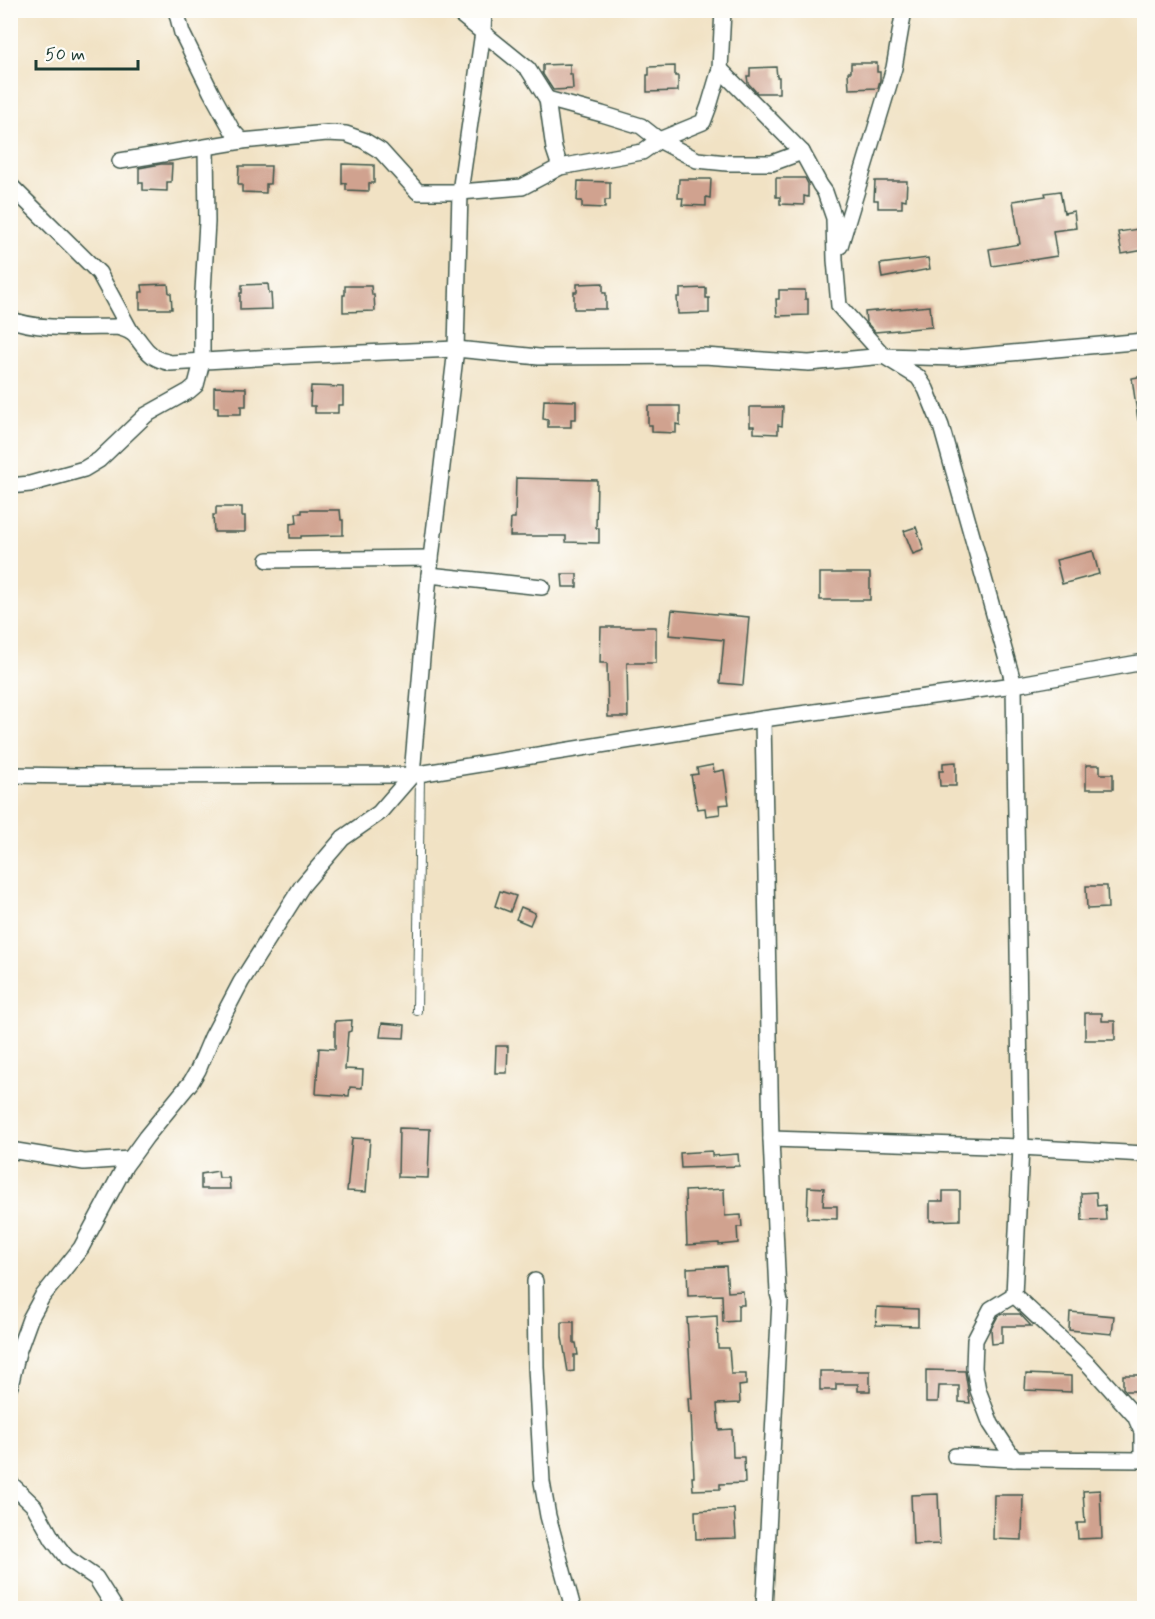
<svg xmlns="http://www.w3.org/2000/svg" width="1155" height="1619" viewBox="0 0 1155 1619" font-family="Mynerve,sans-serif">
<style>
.building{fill:#d0a28f}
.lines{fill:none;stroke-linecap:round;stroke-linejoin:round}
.service-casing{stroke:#3e564a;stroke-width:10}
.minor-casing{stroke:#3e564a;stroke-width:18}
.service{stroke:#fff;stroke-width:8}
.minor{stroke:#fff;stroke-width:15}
</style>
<rect width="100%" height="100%" fill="#fdfcf7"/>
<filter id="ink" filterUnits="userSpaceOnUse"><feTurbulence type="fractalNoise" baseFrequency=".0167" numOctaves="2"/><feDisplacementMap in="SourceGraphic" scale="12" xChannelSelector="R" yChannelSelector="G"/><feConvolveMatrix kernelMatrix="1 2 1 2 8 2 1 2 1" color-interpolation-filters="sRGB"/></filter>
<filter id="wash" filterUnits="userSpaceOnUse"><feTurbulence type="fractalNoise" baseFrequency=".008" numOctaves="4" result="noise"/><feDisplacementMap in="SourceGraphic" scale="24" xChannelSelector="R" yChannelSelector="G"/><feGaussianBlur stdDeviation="1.35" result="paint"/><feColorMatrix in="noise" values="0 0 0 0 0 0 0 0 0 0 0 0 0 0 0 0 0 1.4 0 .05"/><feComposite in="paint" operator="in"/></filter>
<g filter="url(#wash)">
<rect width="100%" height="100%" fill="#f1e2c4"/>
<g id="blocks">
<g class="building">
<path d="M851 63H877V72H880V80L878 88 849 89 848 72H851Z"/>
<path d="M570 64V74H572L573 89 553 90 542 73H543V65Z"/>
<path d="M675 66V76H678V91L647 92V75H649V67Z"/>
<path d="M776 67 777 77H779V93H757L748 83 747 76H750V68Z"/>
<path d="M161 164H172L171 182H167V191L143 190V183H139V168Z"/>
<path d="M342 164 374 165V183H369V191L346 190V183L342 184Z"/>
<path d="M239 166H271L270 184H266V193L242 192V185H238Z"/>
<path d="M776 178H805L808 184V197L804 196V205L780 204V197H776Z"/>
<path d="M679 179H711L710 198 706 197V206L682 205 683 198H678Z"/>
<path d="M578 181 610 182V200H605V208L582 207V201H577Z"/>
<path d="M875 181H907L906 200 902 199V208H878V200H874Z"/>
<path d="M1060 191 1064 213 1074 211 1076 228 1053 231 1057 256 992 266 989 249 1020 244 1013 201 1046 196 1045 193Z"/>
<path d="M1144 228V250L1122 254 1118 232Z"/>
<path d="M928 258 930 269 882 278 880 264Z"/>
<path d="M603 283V293H606V309H574V292H577V284Z"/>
<path d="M168 284 169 293H171L172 309H140V292H143L142 285Z"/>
<path d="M268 284 269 293H271L272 309 240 310V293H242V285Z"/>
<path d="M345 286H371L372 295H374L375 311 343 312V295H345Z"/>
<path d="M706 288V298H709V313L678 314 677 297H680V289Z"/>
<path d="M779 290H805V299H808V315L777 316 776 299H779Z"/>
<path d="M930 306 932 327 875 332 866 322 865 312Z"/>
<path d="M1144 376V420H1138L1132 378Z"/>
<path d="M311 386 343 387V405H338V413H315V406H310Z"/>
<path d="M214 387 246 388V406H241V414H218V407H214Z"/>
<path d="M544 400 576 401V419H571V427H548V420L543 419Z"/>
<path d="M648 406H680V425L676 424V433L652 432V425H648Z"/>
<path d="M750 407H783L782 426 778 425V434L754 433V426H750Z"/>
<path d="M516 478 597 480 596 528H599V543L566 542V536H510L511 518H515Z"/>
<path d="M216 507H242V516H245V532H214L213 515H216Z"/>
<path d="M302 510H340L341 520H343V535L301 536V538H290V524L297 523 296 513H302Z"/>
<path d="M916 527 924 550 913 554 904 531Z"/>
<path d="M1093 551 1099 574 1062 584 1056 560Z"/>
<rect x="820" y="573" width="50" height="27"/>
<path d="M562 574H577V587H563Z"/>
<path d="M672 610 749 617 743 685 720 683 724 640 669 635Z"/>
<path d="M601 627H656V663H627L628 717H608L607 663H600Z"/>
<path d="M956 762V786H940L939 771H943V763Z"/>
<path d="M713 765 714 772 724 770 729 804 719 805 720 814 706 816 705 808 697 809 691 775 698 774 697 768Z"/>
<path d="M1086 765H1100V774H1113V789H1086Z"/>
<path d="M1086 886H1107L1108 908 1087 909Z"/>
<path d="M500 891 516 896 510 912 495 906Z"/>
<path d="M521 907 535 913 530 925 516 919Z"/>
<path d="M1085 1013H1102V1021H1115V1040H1085Z"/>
<path d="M352 1020 351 1031 348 1032 345 1069 363 1070 362 1088 350 1087 349 1096 316 1094 319 1048 335 1049V1021Z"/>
<path d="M382 1023 405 1025 404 1038 380 1037Z"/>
<path d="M496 1046H508L507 1073H495Z"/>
<path d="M399 1128 430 1129 428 1178 398 1177Z"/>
<path d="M352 1138 370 1139 366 1192 347 1191Z"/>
<path d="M712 1151V1156L738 1154 739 1166 681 1168 680 1153Z"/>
<path d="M218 1171 219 1178H229L230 1189H201V1174Z"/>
<path d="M808 1187 824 1188 823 1206H837V1219L807 1218Z"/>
<path d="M724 1189 725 1216 741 1215 742 1227H737L738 1243 719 1245V1243L687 1245 685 1191Z"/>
<path d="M943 1191H960V1220L930 1221V1201H943Z"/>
<path d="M1096 1192 1097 1206 1105 1205 1106 1220 1082 1221 1081 1193Z"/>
<path d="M726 1266 728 1292 743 1291 744 1305H738V1321L723 1322 722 1295 688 1296 687 1268Z"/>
<path d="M877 1307 918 1309V1326L876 1325Z"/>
<path d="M1070 1312 1114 1316 1112 1334 1069 1330Z"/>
<path d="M1002 1314H1020L1031 1326H1002V1343L992 1344 991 1329 998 1316Z"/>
<path d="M717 1316 718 1348H729L731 1374H746V1385L739 1386 740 1403 717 1404 719 1430 732 1429 733 1457H744L745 1483 720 1484V1489L693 1490 692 1477H694L691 1413H689L688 1398H692L687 1318Z"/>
<path d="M562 1322H574V1343H576L578 1355H574V1371L568 1372 562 1337Z"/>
<path d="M926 1370 965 1371 970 1403 959 1402V1386H939L938 1402H926Z"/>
<path d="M820 1371H870V1391H858V1384H836V1390H820Z"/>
<path d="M1026 1374 1071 1376V1392L1025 1390Z"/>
<path d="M1123 1375H1144V1391H1126L1123 1388Z"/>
<path d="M1100 1490 1102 1538 1078 1539 1077 1523H1085L1083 1491Z"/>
<path d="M938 1494 940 1544 913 1545 911 1495Z"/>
<path d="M994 1495H1023L1022 1540 993 1539Z"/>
<path d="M734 1509 736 1538 696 1539 695 1511Z"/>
</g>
</g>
</g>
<g filter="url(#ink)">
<use href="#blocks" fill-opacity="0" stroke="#3e564a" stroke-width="1.5"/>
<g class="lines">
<g class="service-casing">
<path id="service" d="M417 1011 420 774"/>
</g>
<g class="minor-casing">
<g id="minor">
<path d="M176 10 182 33 211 92 232 130 242 141"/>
<path d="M455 10 528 69 547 99 554 149 560 167"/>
<path d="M720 69 802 152 820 185 825 192 834 218 835 260 839 306 884 356 918 377 926 389 941 426 1014 685 1021 1147 1014 1295 1090 1366 1135 1416 1142 1432V1460"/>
<path d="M547 99 602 114 641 126 659 140 697 160 727 163H772L802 152"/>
<path d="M120 161 242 141 327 133 346 134 363 140 381 151 418 192H460L522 187 560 167 642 152 659 140 703 122 709 106 720 69 723 10"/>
<path d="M10 185 99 273 131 332"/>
<path d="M840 246 894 68 904 10"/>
<path d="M10 319C37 331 86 327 116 327 141 332 136 343 153 356 157 360 165 361 170 363L291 356 456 349 539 357 704 356 809 363 884 356 956 358 1144 341"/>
<path d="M10 486 30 484 84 469 99 460 146 415 189 391 196 385 202 362V309L207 222 206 148"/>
<path d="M268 560 431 558"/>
<path d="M429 575 542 587"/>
<path d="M763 719 771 1139 778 1293 780 1301 764 1608"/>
<path d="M10 775 79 776 412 775 763 719 1014 685 1144 662"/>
<path d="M771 1139 1021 1147 1144 1154"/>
<path d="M10 1150 84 1162 130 1159"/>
<path d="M535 1281 536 1367 542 1482 548 1516 573 1608"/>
<path d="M1014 1295 991 1309 975 1340 974 1368 978 1390 991 1424 1014 1459"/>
<path d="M10 1386 18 1352 30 1319 42 1297 81 1248 125 1166 146 1137 191 1082 198 1070 212 1037 241 982 302 886 343 838 379 813 412 775 429 575 456 349 460 192 483 32 484 10"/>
<path d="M955 1456 1014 1459 1144 1460"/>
<path d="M10 1483 34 1506 53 1540 67 1558 96 1578 115 1608"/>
</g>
</g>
<use href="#service" class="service"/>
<use href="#minor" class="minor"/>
</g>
</g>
<rect width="1155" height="1619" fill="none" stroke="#fdfcf7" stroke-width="36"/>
<path d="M36 60v9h102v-9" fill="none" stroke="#1f3d34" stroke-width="3"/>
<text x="45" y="60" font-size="18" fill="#1f3d34" stroke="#fdfcf7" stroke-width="4.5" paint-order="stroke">50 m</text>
</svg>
